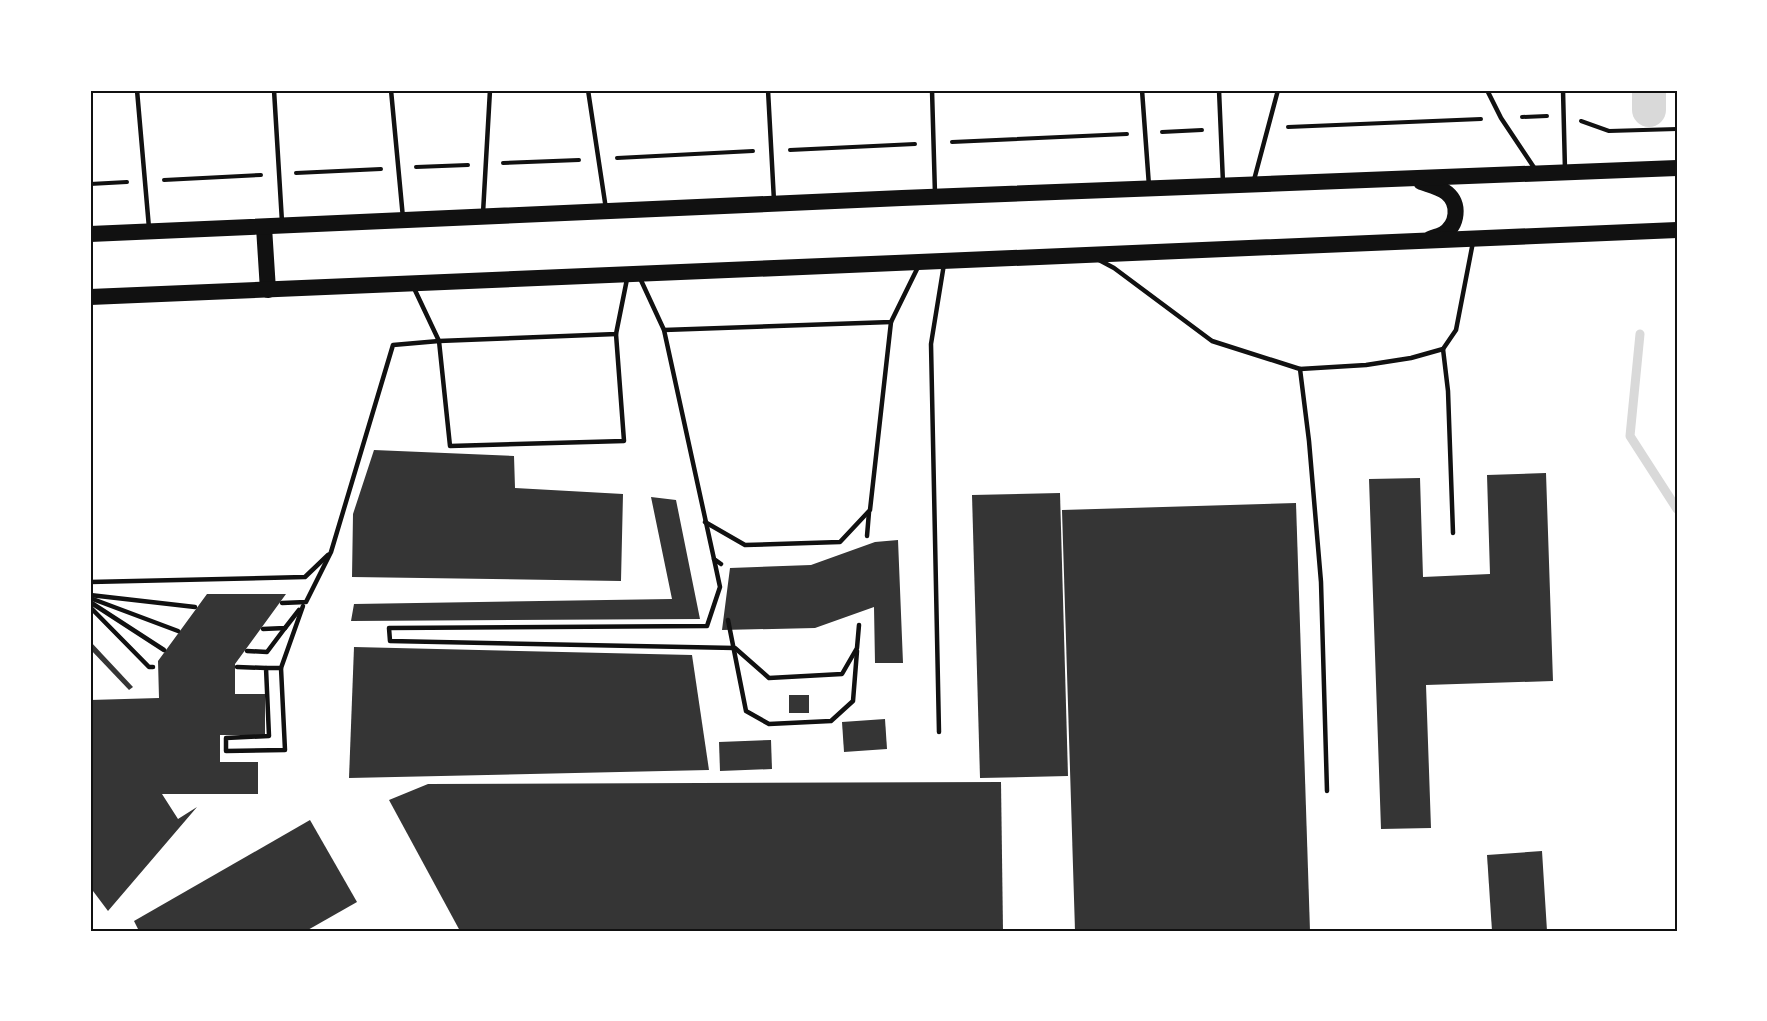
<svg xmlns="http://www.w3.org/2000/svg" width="1767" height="1021" viewBox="0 0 1767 1021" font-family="'Times New Roman',serif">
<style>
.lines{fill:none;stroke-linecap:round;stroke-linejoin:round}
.stream{stroke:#d9d9d9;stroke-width:9}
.canal{stroke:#d9d9d9;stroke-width:34}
.building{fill:#353535}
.path{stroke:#111;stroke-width:4}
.service{stroke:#111;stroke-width:4.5}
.trunk{stroke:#111;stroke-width:16}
.neatline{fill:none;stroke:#111;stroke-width:2}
</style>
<rect width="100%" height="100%" fill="#fff"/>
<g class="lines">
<path class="stream" d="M1640 334 1630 436 1677 509"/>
<path class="canal" d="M1649 90V110"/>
</g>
<g class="building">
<path d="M374 450 514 456 515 488 623 494 621 581 352 577 353 514Z"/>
<path d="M1546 473 1553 681 1426 685 1431 828 1381 829 1369 479 1420 478 1423 577 1490 574 1487 475Z"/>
<path d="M1060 493 1068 776 980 778 972 495Z"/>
<path d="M651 497 676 500 700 619 351 621 354 604 672 599Z"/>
<path d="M1296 503 1310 931H1075L1062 510Z"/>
<path d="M898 540 903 663H875L874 607 815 628 722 630 730 568 811 565 875 542Z"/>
<path d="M207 594H286L235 664V694H265V735H220V762H258V794H162L178 819 197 807 108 911 90 887V700L159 698 158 661Z"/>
<path d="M90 641 133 687 129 690 90 649Z"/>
<path d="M354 647 692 655 709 770 349 778Z"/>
<rect x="789" y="695" width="20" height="18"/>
<path d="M885 719 887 749 844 752 842 722Z"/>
<path d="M771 740 772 769 720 771 719 742Z"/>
<path d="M1001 782 1003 931H460L389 800 428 784Z"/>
<path d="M310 820 357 902 306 931H139L134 921Z"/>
<path d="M1542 851 1547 931H1492L1487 855Z"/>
</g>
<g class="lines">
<g class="path">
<path d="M1522 117 1547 116"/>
<path d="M1581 121 1609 131 1677 129"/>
<path d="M1288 127 1481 119"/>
<path d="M1162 132 1202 130"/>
<path d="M952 142 1127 134"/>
<path d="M790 150 915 144"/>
<path d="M617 158 753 151"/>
<path d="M503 163 579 160"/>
<path d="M416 167 468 165"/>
<path d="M296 173 381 169"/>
<path d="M164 180 261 175"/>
<path d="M90 184 127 182"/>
</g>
<g class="service">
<path d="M137 90 149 228"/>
<path d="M274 90 282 222"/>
<path d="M391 90 403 218"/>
<path d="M588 90 606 209"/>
<path d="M768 90 774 201"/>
<path d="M932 90 935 194"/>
<path d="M1142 90 1149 186"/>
<path d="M1219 90 1223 183"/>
<path d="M1487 90 1501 118 1535 169"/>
<path d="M1563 90 1565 170"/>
<path d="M1254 180 1278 90"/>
<path d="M483 213 490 90"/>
<path d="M1099 260 1114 268 1212 341 1300 369 1309 441 1321 582 1327 791"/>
<path d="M639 276 664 330 714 559 721 564"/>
<path d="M413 286 439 341 616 334 627 279"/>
<path d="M664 330 891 322 918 267"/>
<path d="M1443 349 1448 391 1453 533"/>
<path d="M1300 369 1366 365 1411 358 1443 349 1456 330 1473 242"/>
<path d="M705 522 745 545 840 542 870 510 891 322"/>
<path d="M867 536 869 512"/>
<path d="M714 559 720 587 707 626 389 628 390 641 735 648 769 678 842 674 857 648 859 625"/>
<path d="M90 582 305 577 328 555"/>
<path d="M90 595 195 607"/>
<path d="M90 598 178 631"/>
<path d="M90 602 164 650"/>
<path d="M282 603 306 602 331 552 393 345 439 341 450 446 624 441 616 334"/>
<path d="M90 607 149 667H153"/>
<path d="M728 620 746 711 769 724 831 721 853 701 857 651"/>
<path d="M263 629 285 628 299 610"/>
<path d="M247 651 267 652 285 628"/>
<path d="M237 667 266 668 269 736 226 738V751L285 750 281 668"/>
<path d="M266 668H281L303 606"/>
<path d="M939 732 931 344 944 264"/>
</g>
<g class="trunk">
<path d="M1421 182C1430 185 1440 187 1447 193 1460 204 1458 225 1443 234 1440 236 1434 237 1430 239"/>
<path d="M264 227 268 290"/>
<path d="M90 234 902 198 1677 168"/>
<path d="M90 297 1677 230"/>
</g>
</g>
<rect width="1767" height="1021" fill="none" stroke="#ffffff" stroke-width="183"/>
<rect x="92" y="92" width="1584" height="838" class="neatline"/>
</svg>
